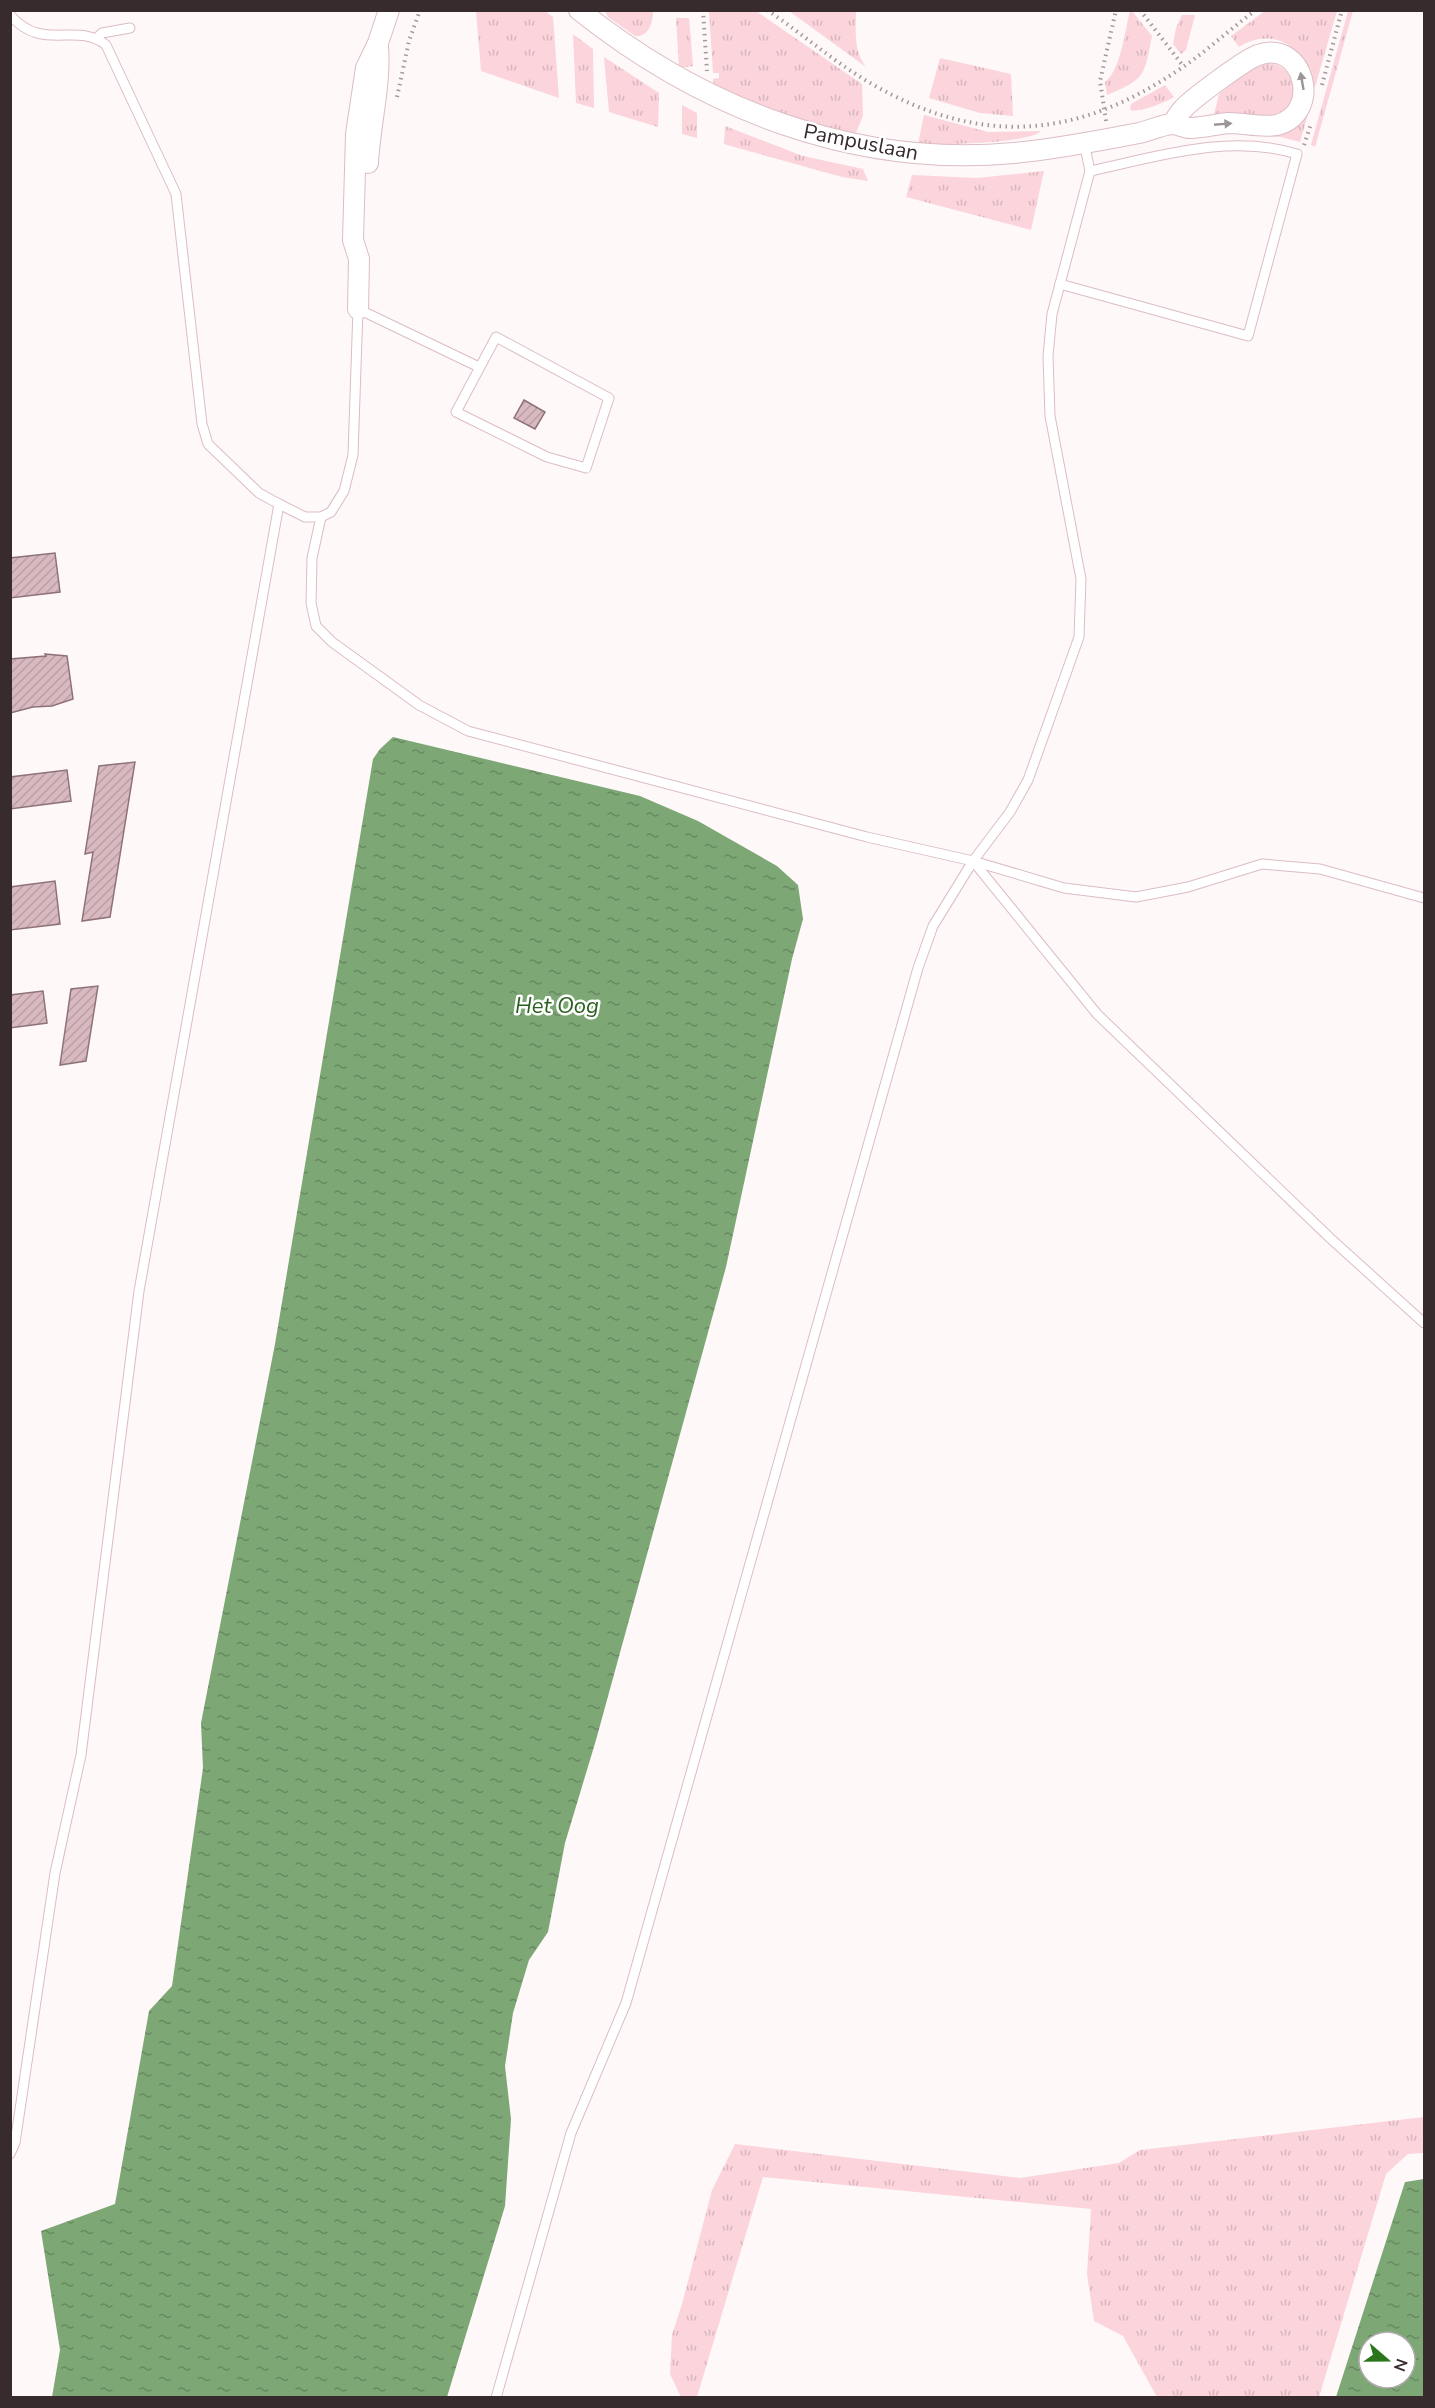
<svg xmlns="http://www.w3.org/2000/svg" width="1435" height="2408" viewBox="0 0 1435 2408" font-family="'Nunito Sans',sans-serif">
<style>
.grass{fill:url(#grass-tufts)}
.water{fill:url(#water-ripples);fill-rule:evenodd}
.building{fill:url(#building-hatch);stroke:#8e7278;stroke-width:1.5}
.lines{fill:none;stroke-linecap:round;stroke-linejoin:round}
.lane-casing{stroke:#dcbdc4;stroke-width:11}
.street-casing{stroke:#dcbdc4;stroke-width:22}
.path{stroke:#a2999b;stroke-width:4;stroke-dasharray:1.5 4.5;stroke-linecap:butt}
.lane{stroke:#fff;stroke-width:9}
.street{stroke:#fff;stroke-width:20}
.oneway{fill:#9b9596}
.labels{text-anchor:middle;stroke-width:5;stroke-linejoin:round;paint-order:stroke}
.street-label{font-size:21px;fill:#372b2e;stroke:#fff}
.water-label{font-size:22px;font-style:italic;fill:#2c6221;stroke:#fff}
</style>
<defs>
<pattern id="grass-tufts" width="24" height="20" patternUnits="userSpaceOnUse" patternTransform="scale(1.5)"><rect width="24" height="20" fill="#fbd4dc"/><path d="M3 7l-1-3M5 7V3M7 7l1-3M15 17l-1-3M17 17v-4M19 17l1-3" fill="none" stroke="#d8b6bd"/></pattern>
<pattern id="water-ripples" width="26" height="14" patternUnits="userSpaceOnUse" patternTransform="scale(1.5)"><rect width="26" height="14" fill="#7ea776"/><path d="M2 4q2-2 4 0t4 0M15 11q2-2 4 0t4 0" fill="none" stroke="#688861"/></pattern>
<pattern id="building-hatch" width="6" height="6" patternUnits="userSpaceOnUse" patternTransform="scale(1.5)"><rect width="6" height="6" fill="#d8b9c0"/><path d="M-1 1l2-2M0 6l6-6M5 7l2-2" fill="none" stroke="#ba9fa5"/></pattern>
</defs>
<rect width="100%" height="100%" fill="#fef8f9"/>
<g class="grass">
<path d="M476 11H545L553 17 559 98 481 71Z"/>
<path d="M605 11H653C653 22 649 37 635 36L608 17Z"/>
<path d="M709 11H756L862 84 863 116 855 135 811 125 714 86 713 79 719 78V73H713Z"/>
<path d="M789 11H856C856 30 853 50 866 67Z"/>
<path d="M1130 11H1132L1152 36C1144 76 1146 79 1107 95L1105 82C1121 70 1125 30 1130 11Z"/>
<path d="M1265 11H1337L1315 87 1311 86C1306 75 1301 62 1295 52 1283 34 1255 36 1239 47L1231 36Z"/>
<path d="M1348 11H1353L1315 147 1311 145Z"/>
<path d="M1182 15H1195L1186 50 1181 54 1173 44 1176 28Z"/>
<path d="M676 18H689L693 66 679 68Z"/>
<path d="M573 34 593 49 594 108 576 103Z"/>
<path d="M604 57 659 93 658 127 609 112Z"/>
<path d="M940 58 1011 74 1013 116 980 113 929 98Z"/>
<path d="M1263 63C1295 61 1307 102 1278 116 1267 121 1227 119 1213 119L1219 94 1255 66Z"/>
<path d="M1165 85 1174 97C1166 102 1139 113 1130 110L1131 104Z"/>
<path d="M682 105 697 113V138L682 134Z"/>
<path d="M1304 113 1308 114 1300 142 1281 137 1258 135Z"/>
<path d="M924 115 988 132 1041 131C1027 144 940 145 918 144Z"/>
<path d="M725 126 803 156 863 169 868 181 842 177 724 144Z"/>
<path d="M1044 171 1031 230 906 197 912 175 977 178Z"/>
<path d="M1424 2117V2153L1408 2154 1386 2174 1319 2397H1157L1123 2336 1094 2321 1087 2274 1091 2209 763 2177 697 2397H681L670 2374 672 2335 682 2304 712 2190 735 2144 1020 2178 1119 2163 1140 2150Z"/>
</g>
<g class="water">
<path d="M393 737 640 796 698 821 777 866 798 885 803 919 792 959 726 1267 596 1740 565 1843 548 1932 529 1960 513 2013 505 2066 511 2119 505 2206 447 2397H52L60 2350 41 2231 115 2204 149 2011 172 1986 203 1768 201 1723 275 1344 373 759 380 749Z"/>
<path d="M1424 2179V2397H1336L1405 2182ZM1369 2342H1405V2378H1369Z"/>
</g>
<g class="building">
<path d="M524 400 545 412 535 429 514 418Z"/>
<path d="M55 553 60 592 10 598V558Z"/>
<path d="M45 654 67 656 73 699 52 706 33 707 10 713V659L46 656Z"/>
<path d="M135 762 110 917 82 921 93 852 85 854 99 766Z"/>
<path d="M67 770 71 801 10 809V777Z"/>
<path d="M55 881 60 924 10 930V887Z"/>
<path d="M98 986 86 1061 60 1065 71 989Z"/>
<path d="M43 991 47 1023 10 1028V995Z"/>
</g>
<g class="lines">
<g class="lane-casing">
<g id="lane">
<path d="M10 15C43 53 76 21 106 45L176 194 202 424 208 444 259 493 279 504 139 1291 81 1755 55 1873 15 2143 10 2154"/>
<path d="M97 38 102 33 130 28"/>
<path d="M1084 142 1090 171 1060 284 1248 336 1297 154C1230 133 1156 157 1090 171"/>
<path d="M496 337 609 398 586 468 547 457 456 412Z"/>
<path d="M279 504 305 517H321L331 512 344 491 353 455 358 309 479 367"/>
<path d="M321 517 312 558 311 603 316 626 332 642 419 705 468 731 867 837 973 861 1064 888 1136 897 1188 887 1262 864 1320 869 1424 898"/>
<path d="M973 861 1097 1014 1330 1238 1424 1323"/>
<path d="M496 2398 571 2133 626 2003 918 968 933 926 973 861 1010 812 1028 780 1079 637 1081 579 1050 416 1048 356 1052 314 1060 284"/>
</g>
</g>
<g class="street-casing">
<g id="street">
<path d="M579 10C703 109 855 168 1014 153 1056 149 1098 141 1139 133 1149 131 1161 125 1172 124 1178 124 1184 128 1190 128 1203 128 1216 124 1229 123 1244 123 1262 128 1277 125 1323 113 1304 38 1258 55 1246 59 1193 98 1183 109 1179 113 1176 119 1172 124"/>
<path d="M368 163C370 124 381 85 378 46"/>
<path d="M358 309 359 259 353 240 356 134 366 68 378 43 389 10"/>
</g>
</g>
<g class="path">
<path d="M703 10 707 71"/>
<path d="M767 10C803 34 835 63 872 84 981 147 1077 139 1180 69 1207 51 1230 29 1256 10"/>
<path d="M1140 10 1184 67"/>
<path d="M1322 85 1342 10"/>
<path d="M397 97 409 41 420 10"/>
<path d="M1106 121 1100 81 1116 10"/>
<path d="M1304 145 1311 124"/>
</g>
<use href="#lane" class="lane"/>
<use href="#street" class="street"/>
</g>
<defs><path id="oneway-solid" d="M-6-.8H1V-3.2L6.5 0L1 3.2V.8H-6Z" transform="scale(1.5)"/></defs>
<g class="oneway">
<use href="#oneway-solid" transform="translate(1302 81) rotate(-100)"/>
<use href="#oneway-solid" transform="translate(1223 124) rotate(-5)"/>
</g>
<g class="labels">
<g class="street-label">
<text transform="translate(861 142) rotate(11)" y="7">Pampuslaan</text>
</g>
<g class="water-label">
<text x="557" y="1013">Het Oog</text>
</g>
</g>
<rect width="1435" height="2408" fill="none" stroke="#372b2e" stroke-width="24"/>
<g transform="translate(1387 2360) rotate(110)"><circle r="28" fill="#ffffff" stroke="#afaaab" stroke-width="1.5"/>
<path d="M0-4.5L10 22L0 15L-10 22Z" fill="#2b761b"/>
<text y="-9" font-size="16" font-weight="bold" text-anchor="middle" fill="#372b2e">N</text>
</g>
</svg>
